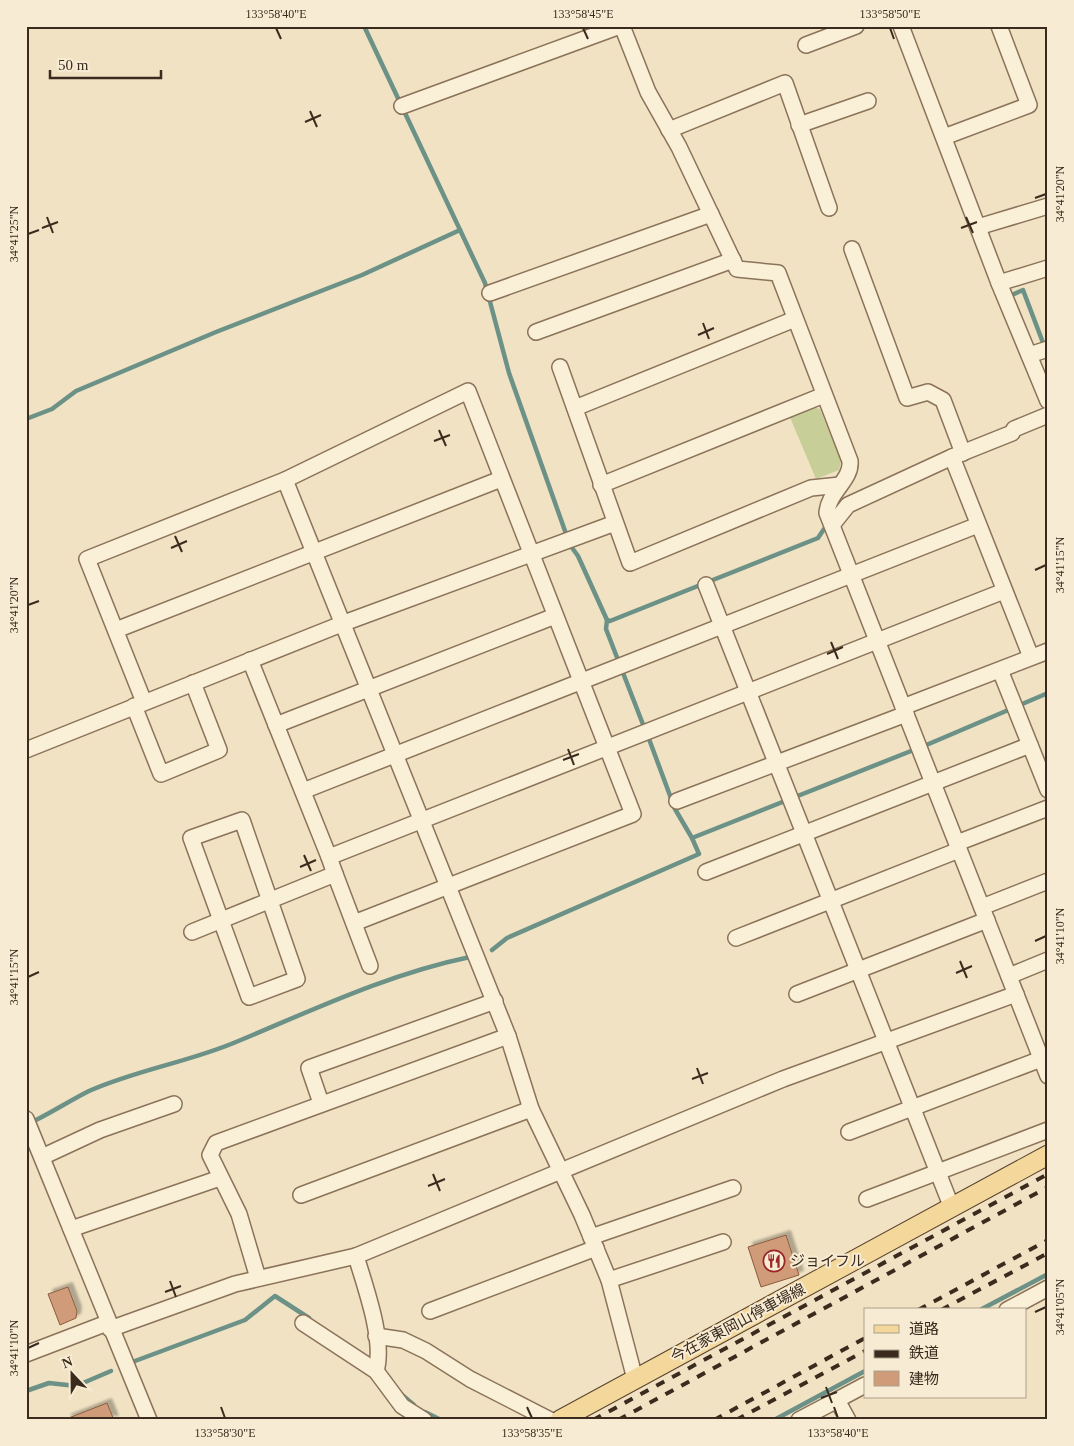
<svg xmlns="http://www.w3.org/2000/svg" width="1074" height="1446" viewBox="0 0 1074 1446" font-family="'Times New Roman','Noto Sans JP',serif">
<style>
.green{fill:#c8ce97}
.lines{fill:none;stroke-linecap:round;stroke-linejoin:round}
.stream{stroke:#6c9187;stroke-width:4.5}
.building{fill:#cf9b78;stroke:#8b5c3e;filter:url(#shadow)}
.minor-casing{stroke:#8b7359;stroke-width:18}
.major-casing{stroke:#58412d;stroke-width:21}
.minor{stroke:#faefd7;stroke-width:15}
.major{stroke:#f4d79a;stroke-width:19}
.rail{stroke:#3a2b1e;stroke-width:4;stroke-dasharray:9 9;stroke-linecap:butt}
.ticks{fill:none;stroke:#3a2b1e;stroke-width:2}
.labels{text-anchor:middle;stroke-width:4;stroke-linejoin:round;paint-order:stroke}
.poi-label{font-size:15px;fill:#3a2b1e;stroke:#f7ecd3;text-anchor:start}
.street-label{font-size:15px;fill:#3a2b1e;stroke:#f7ecd3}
.neatline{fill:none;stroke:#3a2b1e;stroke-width:2}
.ticks-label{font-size:12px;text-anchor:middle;fill:#3a2b1e}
</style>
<defs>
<filter id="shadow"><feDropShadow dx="4.5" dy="-4.5" stdDeviation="1" flood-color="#0004"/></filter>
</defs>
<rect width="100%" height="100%" fill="#f0e2c3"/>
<path class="green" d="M812 407 820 409 841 461 839 470 816 479 789 415Z"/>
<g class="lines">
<g class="stream">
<path d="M364 26 485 283 509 373 570 545 578 556 607 620 606 629 644 727"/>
<path d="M1014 294 1023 290 1045 348"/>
<path d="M26 419 52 409 76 391 216 332 362 275 460 230"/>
<path d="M607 620 610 621 818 538 824 529"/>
<path d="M649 739 675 809 692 838"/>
<path d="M924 746 1048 693"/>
<path d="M492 950 507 938 699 854 692 838 911 751"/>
<path d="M36 1120C54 1111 71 1100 89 1091 136 1070 189 1062 236 1042 313 1010 388 974 470 957"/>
<path d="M980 1310 1048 1274"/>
<path d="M135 1361 245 1320 275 1296 309 1318"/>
<path d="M26 1391 49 1383 76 1386 111 1371"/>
<path d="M401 1394 414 1405"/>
<path d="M425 1412 441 1420"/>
<path d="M774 1420 865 1371"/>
</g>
</g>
<g class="building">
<path d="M786 1235 799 1275 761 1287 748 1247Z"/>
<path d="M68 1287 77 1311 76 1318 60 1325 48 1294Z"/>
<path d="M107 1403 114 1420H67L66 1419Z"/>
</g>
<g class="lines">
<g class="minor-casing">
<g id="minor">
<path d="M622 26 648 92 679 147 737 269 778 273 850 461C852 480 828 492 827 513L1048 1076"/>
<path d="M901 26 999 283 1048 401"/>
<path d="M806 45 856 26"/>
<path d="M402 106 620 26"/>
<path d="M799 125 868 101"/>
<path d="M669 130 785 83 829 208"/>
<path d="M944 137 1029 105 999 26"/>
<path d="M978 227 1048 206"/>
<path d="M852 249 907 398 928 392 943 400 963 453"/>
<path d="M999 283 1048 268"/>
<path d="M490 293 711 214"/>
<path d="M536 332 733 260"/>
<path d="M1029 355 1048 349"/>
<path d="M560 367 630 563 811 488 840 485"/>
<path d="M575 408 795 319"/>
<path d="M952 457 1031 657"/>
<path d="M285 480 508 1036 531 1109 582 1215 609 1280 635 1379"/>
<path d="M601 485 824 395"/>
<path d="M832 525 848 505 952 457 1012 433 1014 429 1048 415"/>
<path d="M706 585 952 1208"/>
<path d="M116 630 501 479"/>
<path d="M250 660 329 857"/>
<path d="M1000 670 1048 790"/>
<path d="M144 702 87 559 285 480 468 391 633 814 354 923"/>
<path d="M134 706 161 774 219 750 193 683"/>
<path d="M903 707 1048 651"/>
<path d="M276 725 555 616"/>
<path d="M26 750 344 623 615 523"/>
<path d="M303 791 978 525"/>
<path d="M677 801 906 714"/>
<path d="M242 820 297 979 249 997 191 838Z"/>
<path d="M957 843 1048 808"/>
<path d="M706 872 1030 745"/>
<path d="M335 874 370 966"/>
<path d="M982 907 1048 881"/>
<path d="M192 932 335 874 329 857 1004 591"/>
<path d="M736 938 959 850"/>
<path d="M1009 976 1048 960"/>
<path d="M797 994 987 920"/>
<path d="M321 1103 309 1068 495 1001"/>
<path d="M26 1119 149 1420"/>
<path d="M849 1132 1041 1059"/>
<path d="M42 1157 100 1130 174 1104"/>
<path d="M301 1195 531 1109"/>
<path d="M867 1199 1048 1130"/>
<path d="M71 1229 220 1178"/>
<path d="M591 1237 733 1188"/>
<path d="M356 1256C365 1287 385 1340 376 1371"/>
<path d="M258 1278 239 1214 210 1155 216 1143 508 1036"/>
<path d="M609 1280 723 1242"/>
<path d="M1007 1310 1048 1288"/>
<path d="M430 1311 596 1248"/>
<path d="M303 1323 376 1371 402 1406 424 1420"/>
<path d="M110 1329 235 1284 356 1256 783 1079 1016 994"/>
<path d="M376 1336 403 1340 426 1351 470 1379 550 1420"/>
<path d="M26 1354 107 1323"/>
<path d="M799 1420 837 1400"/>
<path d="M848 1420 837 1400 865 1385"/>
</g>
</g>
<g class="major-casing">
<path id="major" d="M560 1420 1048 1155"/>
</g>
<use href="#minor" class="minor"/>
<use href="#major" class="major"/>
<g class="rail">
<path d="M918 1310 1048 1240"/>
<path d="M941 1310 1048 1253"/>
<path d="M593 1420 1048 1174"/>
<path d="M618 1420 1048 1187"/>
<path d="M714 1420 865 1338"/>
<path d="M736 1420 865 1351"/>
</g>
</g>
<path class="ticks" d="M276 28 281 39M583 28 588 39M890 28 894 39M310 111 317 127M305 122 321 115M1035 198 1046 194M47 217 53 233M966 217 973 233M42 228 58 222M961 228 977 222M28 234 39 230M703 323 709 339M698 335 714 328M439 430 446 446M434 441 450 435M175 536 182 552M171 548 187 541M1035 570 1046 565M28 605 39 601M831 642 838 659M827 654 843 647M568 749 574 765M563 760 579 754M304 855 311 871M300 867 316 860M1035 941 1046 936M960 961 967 978M956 973 972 966M28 977 39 972M697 1068 703 1084M692 1079 708 1073M433 1174 440 1191M428 1186 445 1179M170 1281 176 1297M165 1292 181 1286M1035 1312 1046 1307M28 1348 39 1343M826 1387 832 1403M821 1398 837 1392M221 1407 225 1418M527 1407 532 1418M834 1407 838 1418"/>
<defs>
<g id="restaurant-ring" transform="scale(1.125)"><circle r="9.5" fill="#f7ecd3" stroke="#9c2729" stroke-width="1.5"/><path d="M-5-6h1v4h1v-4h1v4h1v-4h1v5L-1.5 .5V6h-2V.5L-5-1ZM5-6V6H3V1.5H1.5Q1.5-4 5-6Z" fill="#9c2729"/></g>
</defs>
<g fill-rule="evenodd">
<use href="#restaurant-ring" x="774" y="1261"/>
</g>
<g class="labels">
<g class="poi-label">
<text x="790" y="1266">ジョイフル</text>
</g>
<g class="street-label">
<text transform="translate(738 1323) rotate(-28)" y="5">今在家東岡山停車場線</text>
</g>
</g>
<rect width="1074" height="1446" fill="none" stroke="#f7ecd3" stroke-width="55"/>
<rect x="864" y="1308" width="162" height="90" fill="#f7ecd3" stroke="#ab9f8b"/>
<rect x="874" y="1325" width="25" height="8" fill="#f4d79a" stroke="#ab9f8b"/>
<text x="909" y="1334" font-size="15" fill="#3a2b1e">道路</text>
<rect x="874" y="1350" width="25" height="8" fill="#3a2b1e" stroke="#ab9f8b"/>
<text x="909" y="1358" font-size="15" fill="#3a2b1e">鉄道</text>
<rect x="874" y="1371" width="25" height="15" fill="#cf9b78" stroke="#ab9f8b"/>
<text x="909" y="1384" font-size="15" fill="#3a2b1e">建物</text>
<g transform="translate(72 1374) rotate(338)" stroke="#f7ecd3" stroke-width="4" paint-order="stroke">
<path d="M0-4L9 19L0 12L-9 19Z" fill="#3a2b1e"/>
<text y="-8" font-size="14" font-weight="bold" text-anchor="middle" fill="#3a2b1e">N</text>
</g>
<path d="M50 70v8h111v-8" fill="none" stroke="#3a2b1e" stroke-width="2.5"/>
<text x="58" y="70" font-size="15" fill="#3a2b1e" stroke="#f7ecd3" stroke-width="4" paint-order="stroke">50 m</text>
<rect x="28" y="28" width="1018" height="1390" class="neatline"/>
<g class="ticks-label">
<text x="276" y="18">133°58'40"E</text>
<text x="583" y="18">133°58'45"E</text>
<text x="890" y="18">133°58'50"E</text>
<text transform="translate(1060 194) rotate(-90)" y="4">34°41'20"N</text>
<text transform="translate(14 234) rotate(-90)" y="4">34°41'25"N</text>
<text transform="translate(1060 565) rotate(-90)" y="4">34°41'15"N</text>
<text transform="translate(14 605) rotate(-90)" y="4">34°41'20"N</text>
<text transform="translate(1060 936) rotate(-90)" y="4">34°41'10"N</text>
<text transform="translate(14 977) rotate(-90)" y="4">34°41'15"N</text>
<text transform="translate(1060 1307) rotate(-90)" y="4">34°41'05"N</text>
<text transform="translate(14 1348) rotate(-90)" y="4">34°41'10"N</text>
<text x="225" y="1437">133°58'30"E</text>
<text x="532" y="1437">133°58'35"E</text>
<text x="838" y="1437">133°58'40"E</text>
</g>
</svg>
